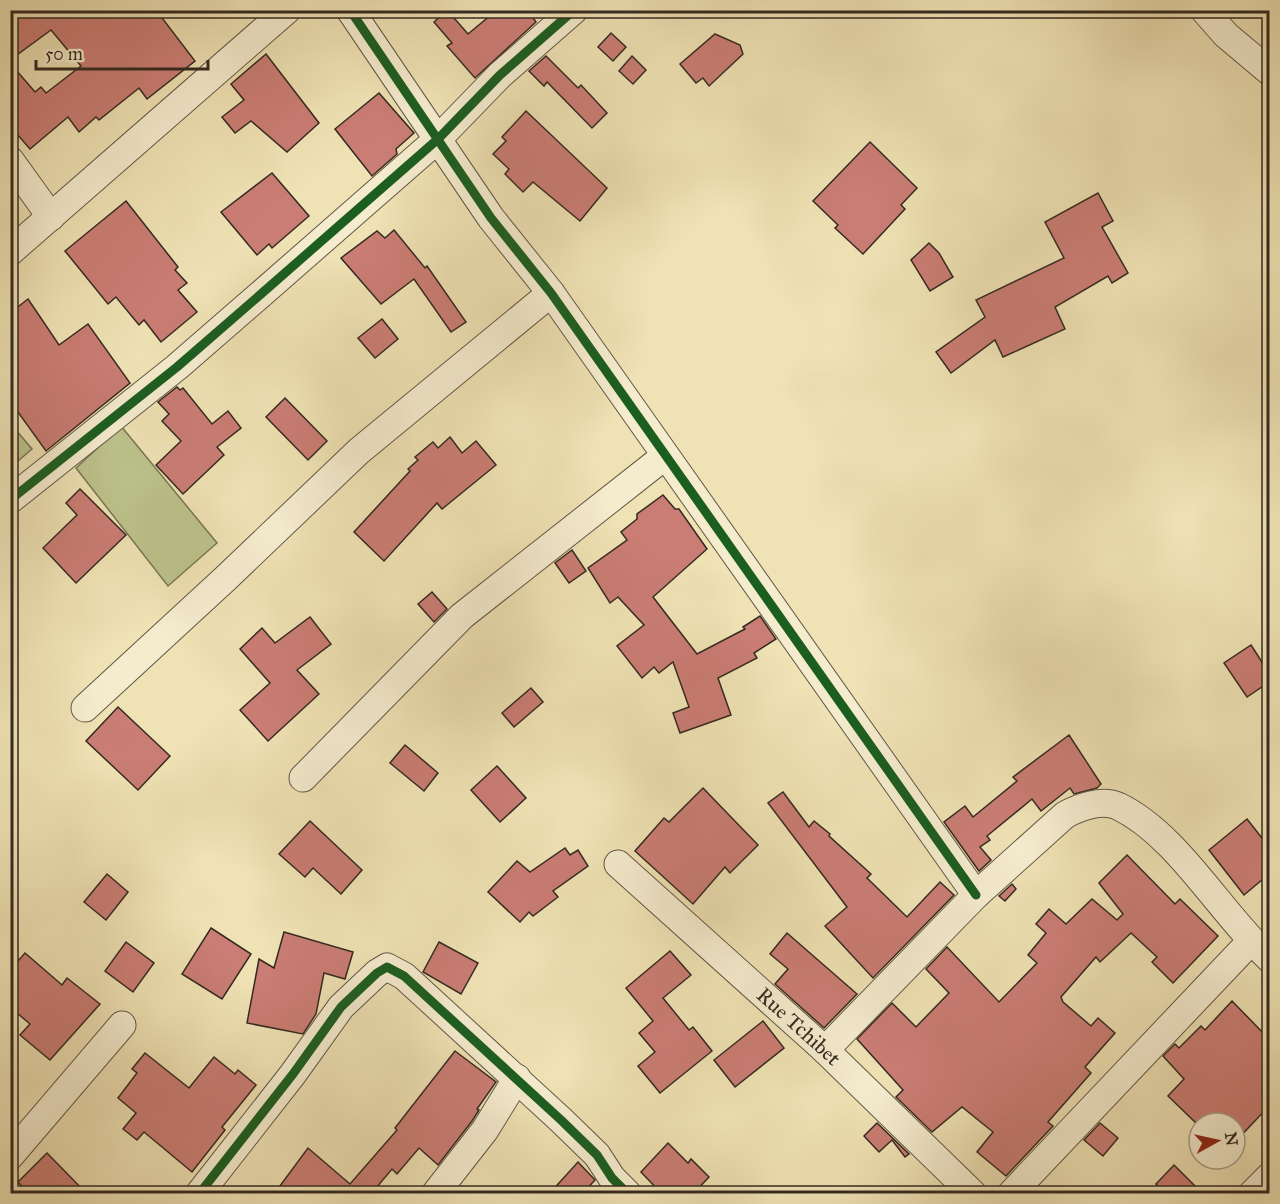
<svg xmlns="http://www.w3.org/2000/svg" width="1280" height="1204" viewBox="0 0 1280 1204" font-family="'IM FELL Great Primer',serif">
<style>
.green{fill:#bcc28b;stroke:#787656;stroke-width:1.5}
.building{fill:#ca7d74;stroke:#342a21;stroke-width:1.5}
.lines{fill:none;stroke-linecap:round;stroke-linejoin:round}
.minor-casing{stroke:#635846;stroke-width:29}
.minor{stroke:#f5ecce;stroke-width:27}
.cycleway-casing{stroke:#f5ecce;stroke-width:13}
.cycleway{stroke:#1b5e20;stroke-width:9}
.labels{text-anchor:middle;stroke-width:4.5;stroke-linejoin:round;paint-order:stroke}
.street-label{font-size:21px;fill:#342a21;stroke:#f5ecce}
</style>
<rect width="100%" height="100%" fill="#efe2b4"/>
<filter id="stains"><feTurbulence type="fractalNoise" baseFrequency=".00333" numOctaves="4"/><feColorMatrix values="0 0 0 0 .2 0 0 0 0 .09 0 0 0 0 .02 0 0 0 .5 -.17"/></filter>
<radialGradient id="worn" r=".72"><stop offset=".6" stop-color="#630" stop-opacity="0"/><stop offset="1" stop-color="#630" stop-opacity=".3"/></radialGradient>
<g class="green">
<path d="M10 423 32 449 11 467H10Z"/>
<path d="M121 426 217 543 168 586 76 468Z"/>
</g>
<g class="building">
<path d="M10 10H156L195 61 147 99 139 88 99 120 96 117 79 132 68 117 30 149 10 126V63L35 92 41 87 46 93 81 66 51 30 10 60Z"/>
<path d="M447 10 468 34 497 10H527L536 22 475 78 447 46 452 43 434 22Z"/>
<path d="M611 33 626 47 613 61 598 47Z"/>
<path d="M715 34 740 45 743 54 709 86 703 78 696 83 680 64Z"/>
<path d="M266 54 319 123 287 152 251 121 235 133 222 117 244 100 231 84Z"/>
<path d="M546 56 578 88 581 85 607 113 592 128 547 82 544 86 529 71Z"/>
<path d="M632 56 646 70 633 84 619 71Z"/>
<path d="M379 93 414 133 396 149 397 154 372 176 335 129Z"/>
<path d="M526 111 607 188 580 221 533 182 523 192 505 174 509 169 493 154 506 141 502 137Z"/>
<path d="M870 142 917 188 901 205 905 209 863 254 835 228 838 225 813 201Z"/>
<path d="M272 173 309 216 272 248 269 244 257 255 221 212Z"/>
<path d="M1098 193 1113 221 1102 227 1128 273 1112 283 1108 276 1055 307 1065 329 1003 357 995 340 951 373 936 352 985 317 976 300 1064 258 1045 222Z"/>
<path d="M126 201 178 267 175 270 187 283 178 290 197 312 161 342 144 320 139 325 116 297 108 304 65 251Z"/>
<path d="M394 230 425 268 427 266 466 322 451 332 414 279 381 304 341 258 377 231 385 238Z"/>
<path d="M929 243 939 253 953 277 930 291 911 260Z"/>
<path d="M28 299 59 345 88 324 130 383 46 451 10 401V313Z"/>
<path d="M382 319 398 339 375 358 358 338Z"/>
<path d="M177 387 180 390 183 388 212 424 228 411 241 428 217 447 224 455 183 494 156 465 181 441 162 421 169 414 158 402Z"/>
<path d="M285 398 327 441 308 460 266 417Z"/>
<path d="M450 437 462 453 476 441 496 465 442 509 437 503 384 561 354 532 410 471 408 469 418 460 415 457 433 442 438 448Z"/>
<path d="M80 489 126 535 76 583 43 548 77 515 66 503Z"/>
<path d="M663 495 675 509H679L707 549 653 597 697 654 745 629 743 627 760 616 776 639 754 653 757 658 718 678 731 715 680 733 673 713 689 707 673 662 659 673 654 667 642 678 617 646 644 625 618 597 610 603 588 568 627 540 621 532 637 519V514Z"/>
<path d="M572 550 586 571 569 583 555 563Z"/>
<path d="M432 592 447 609 434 622 418 604Z"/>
<path d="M310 617 331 644 297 670 319 694 268 741 240 710 270 683 240 649 262 628 275 643Z"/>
<path d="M1251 645 1269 673V682L1247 697 1224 663Z"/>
<path d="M531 688 543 702 514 727 502 713Z"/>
<path d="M118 707 170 756 138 790 86 741Z"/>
<path d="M1069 735 1101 784 1097 788 1074 794 1070 788 1041 811 1032 799 987 836 990 840 980 847 991 860 979 871 944 822 965 806 973 817 1017 781 1013 777Z"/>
<path d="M405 745 438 773 424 791 390 763Z"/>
<path d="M497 766 526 798 500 822 471 790Z"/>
<path d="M703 788 758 845 730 873 725 867 693 904 635 851 664 818 669 822Z"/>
<path d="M783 792 809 827 814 821 830 834 829 836 871 874 867 878 907 917 940 882 954 895 873 978 825 926 847 907 768 803Z"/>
<path d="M1247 819 1269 847V874L1244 895 1209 850Z"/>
<path d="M310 821 362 870 341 894 313 868 305 877 279 854Z"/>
<path d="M565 848 570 855 578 850 588 866 553 891 558 897 533 916 529 912 520 922 488 892 517 861 530 872Z"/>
<path d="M1127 855 1175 904 1180 899 1218 936 1173 983 1152 962 1157 957 1131 933 1100 962 1096 957 1061 997 1063 1002 1091 1026 1098 1018 1115 1033 1085 1067 1091 1073 1048 1122 1053 1126 1006 1176 977 1152 993 1132 962 1107 932 1132 896 1097 903 1090 857 1039 892 1003 916 1027 949 993 926 969 947 947 999 1002 1037 963 1028 955 1046 933 1036 924 1049 909 1066 924 1092 899 1117 920 1123 914 1099 883Z"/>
<path d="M107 874 128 892 106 920 84 902Z"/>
<path d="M1012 884 1016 889 1005 901 999 896Z"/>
<path d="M211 928 251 954 222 999 182 974Z"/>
<path d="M284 932 353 952 345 979 324 973 316 1014 303 1034 247 1023 259 959 274 968Z"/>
<path d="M787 933 857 994 824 1028 775 984 788 969 770 954Z"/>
<path d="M126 942 154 963 133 992 105 971Z"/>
<path d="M439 942 478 963 461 994 423 972Z"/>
<path d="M670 951 691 975 663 998 689 1030 693 1027 712 1051 660 1093 638 1066 655 1052 639 1033 653 1021 626 988Z"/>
<path d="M25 953 62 985 67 978 100 1004 50 1060 20 1035 30 1024 10 1007V970Z"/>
<path d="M1232 1001 1269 1039V1106L1235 1142V1123H1196L1168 1096 1184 1079 1163 1056 1175 1044 1179 1048 1201 1026 1205 1030Z"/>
<path d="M763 1021 784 1048 735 1087 714 1060Z"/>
<path d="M455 1051 496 1082 477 1109 479 1110 472 1121 438 1165 419 1148 397 1174 392 1169 371 1194H274L308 1148 350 1184 397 1130 395 1128Z"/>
<path d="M145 1053 189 1088 214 1057 235 1074 238 1070 256 1085 222 1127 225 1130 192 1172 144 1132 137 1140 123 1129 136 1113 118 1098 137 1073 132 1069Z"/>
<path d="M877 1123 909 1154 905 1157 892 1140 879 1152 864 1136Z"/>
<path d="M1100 1123 1118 1138 1103 1156 1084 1140Z"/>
<path d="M668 1143 688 1163 691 1159 709 1177 693 1194H662L641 1172Z"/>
<path d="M47 1153 87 1194H29L18 1182Z"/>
<path d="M578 1162 595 1180 582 1194H549Z"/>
<path d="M1174 1165 1203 1194H1165L1156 1184Z"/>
</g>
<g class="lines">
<g class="minor-casing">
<g id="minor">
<path d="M350 10 491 218 551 293 976 895"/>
<path d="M1204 10 1226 35 1270 72"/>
<path d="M10 160 51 217"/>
<path d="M10 252 287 10"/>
<path d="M10 500 177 367 261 294 438 139 500 75 574 10"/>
<path d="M85 708 226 578 359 451 551 293"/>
<path d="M303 778 462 616 665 456"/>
<path id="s1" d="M618 864 825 1050 973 1194"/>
<path d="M825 1050 976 895 1065 815C1079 807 1102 799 1118 806 1178 835 1220 913 1270 959"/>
<path d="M10 1156 122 1025"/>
<path d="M199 1194 293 1074 341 1007 377 973 387 967 404 976 561 1120 597 1155 612 1178 628 1194"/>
<path d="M435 1194 485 1130 517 1078"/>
<path d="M1011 1194 1251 941"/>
<path d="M1252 1194 1270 1176"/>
</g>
</g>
<use href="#minor" class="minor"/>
<g class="cycleway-casing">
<g id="cycleway">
<path d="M350 10 491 218 551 293 976 895"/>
<path d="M10 500 177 367 261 294 438 139 500 75 574 10"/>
<path d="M199 1194 293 1074 341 1007 377 973 387 967 404 976 561 1120 597 1155 612 1178 628 1194"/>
</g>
</g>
<use href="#cycleway" class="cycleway"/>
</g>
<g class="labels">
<g class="street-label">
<text dy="7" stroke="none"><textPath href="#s1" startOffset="243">Rue Tchibet</textPath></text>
</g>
</g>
<rect width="1280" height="1204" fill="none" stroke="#efe2b4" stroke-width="36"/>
<rect x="12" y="12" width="1256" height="1180" fill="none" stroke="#342a21" stroke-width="3"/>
<rect x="18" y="18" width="1244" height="1168" fill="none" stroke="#342a21" stroke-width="1.5"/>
<g transform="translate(1217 1141) rotate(82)"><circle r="28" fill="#f5ecce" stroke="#a89e89" stroke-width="1.5"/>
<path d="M0-4.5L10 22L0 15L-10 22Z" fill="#8f2418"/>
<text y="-9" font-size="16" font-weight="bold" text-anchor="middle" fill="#342a21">N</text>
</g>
<path d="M36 60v9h172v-9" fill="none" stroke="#342a21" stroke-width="3"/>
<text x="45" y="60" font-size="18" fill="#342a21" stroke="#f5ecce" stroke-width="4.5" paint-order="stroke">50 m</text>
<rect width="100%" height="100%" filter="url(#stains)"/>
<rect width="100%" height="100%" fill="url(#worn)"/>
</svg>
